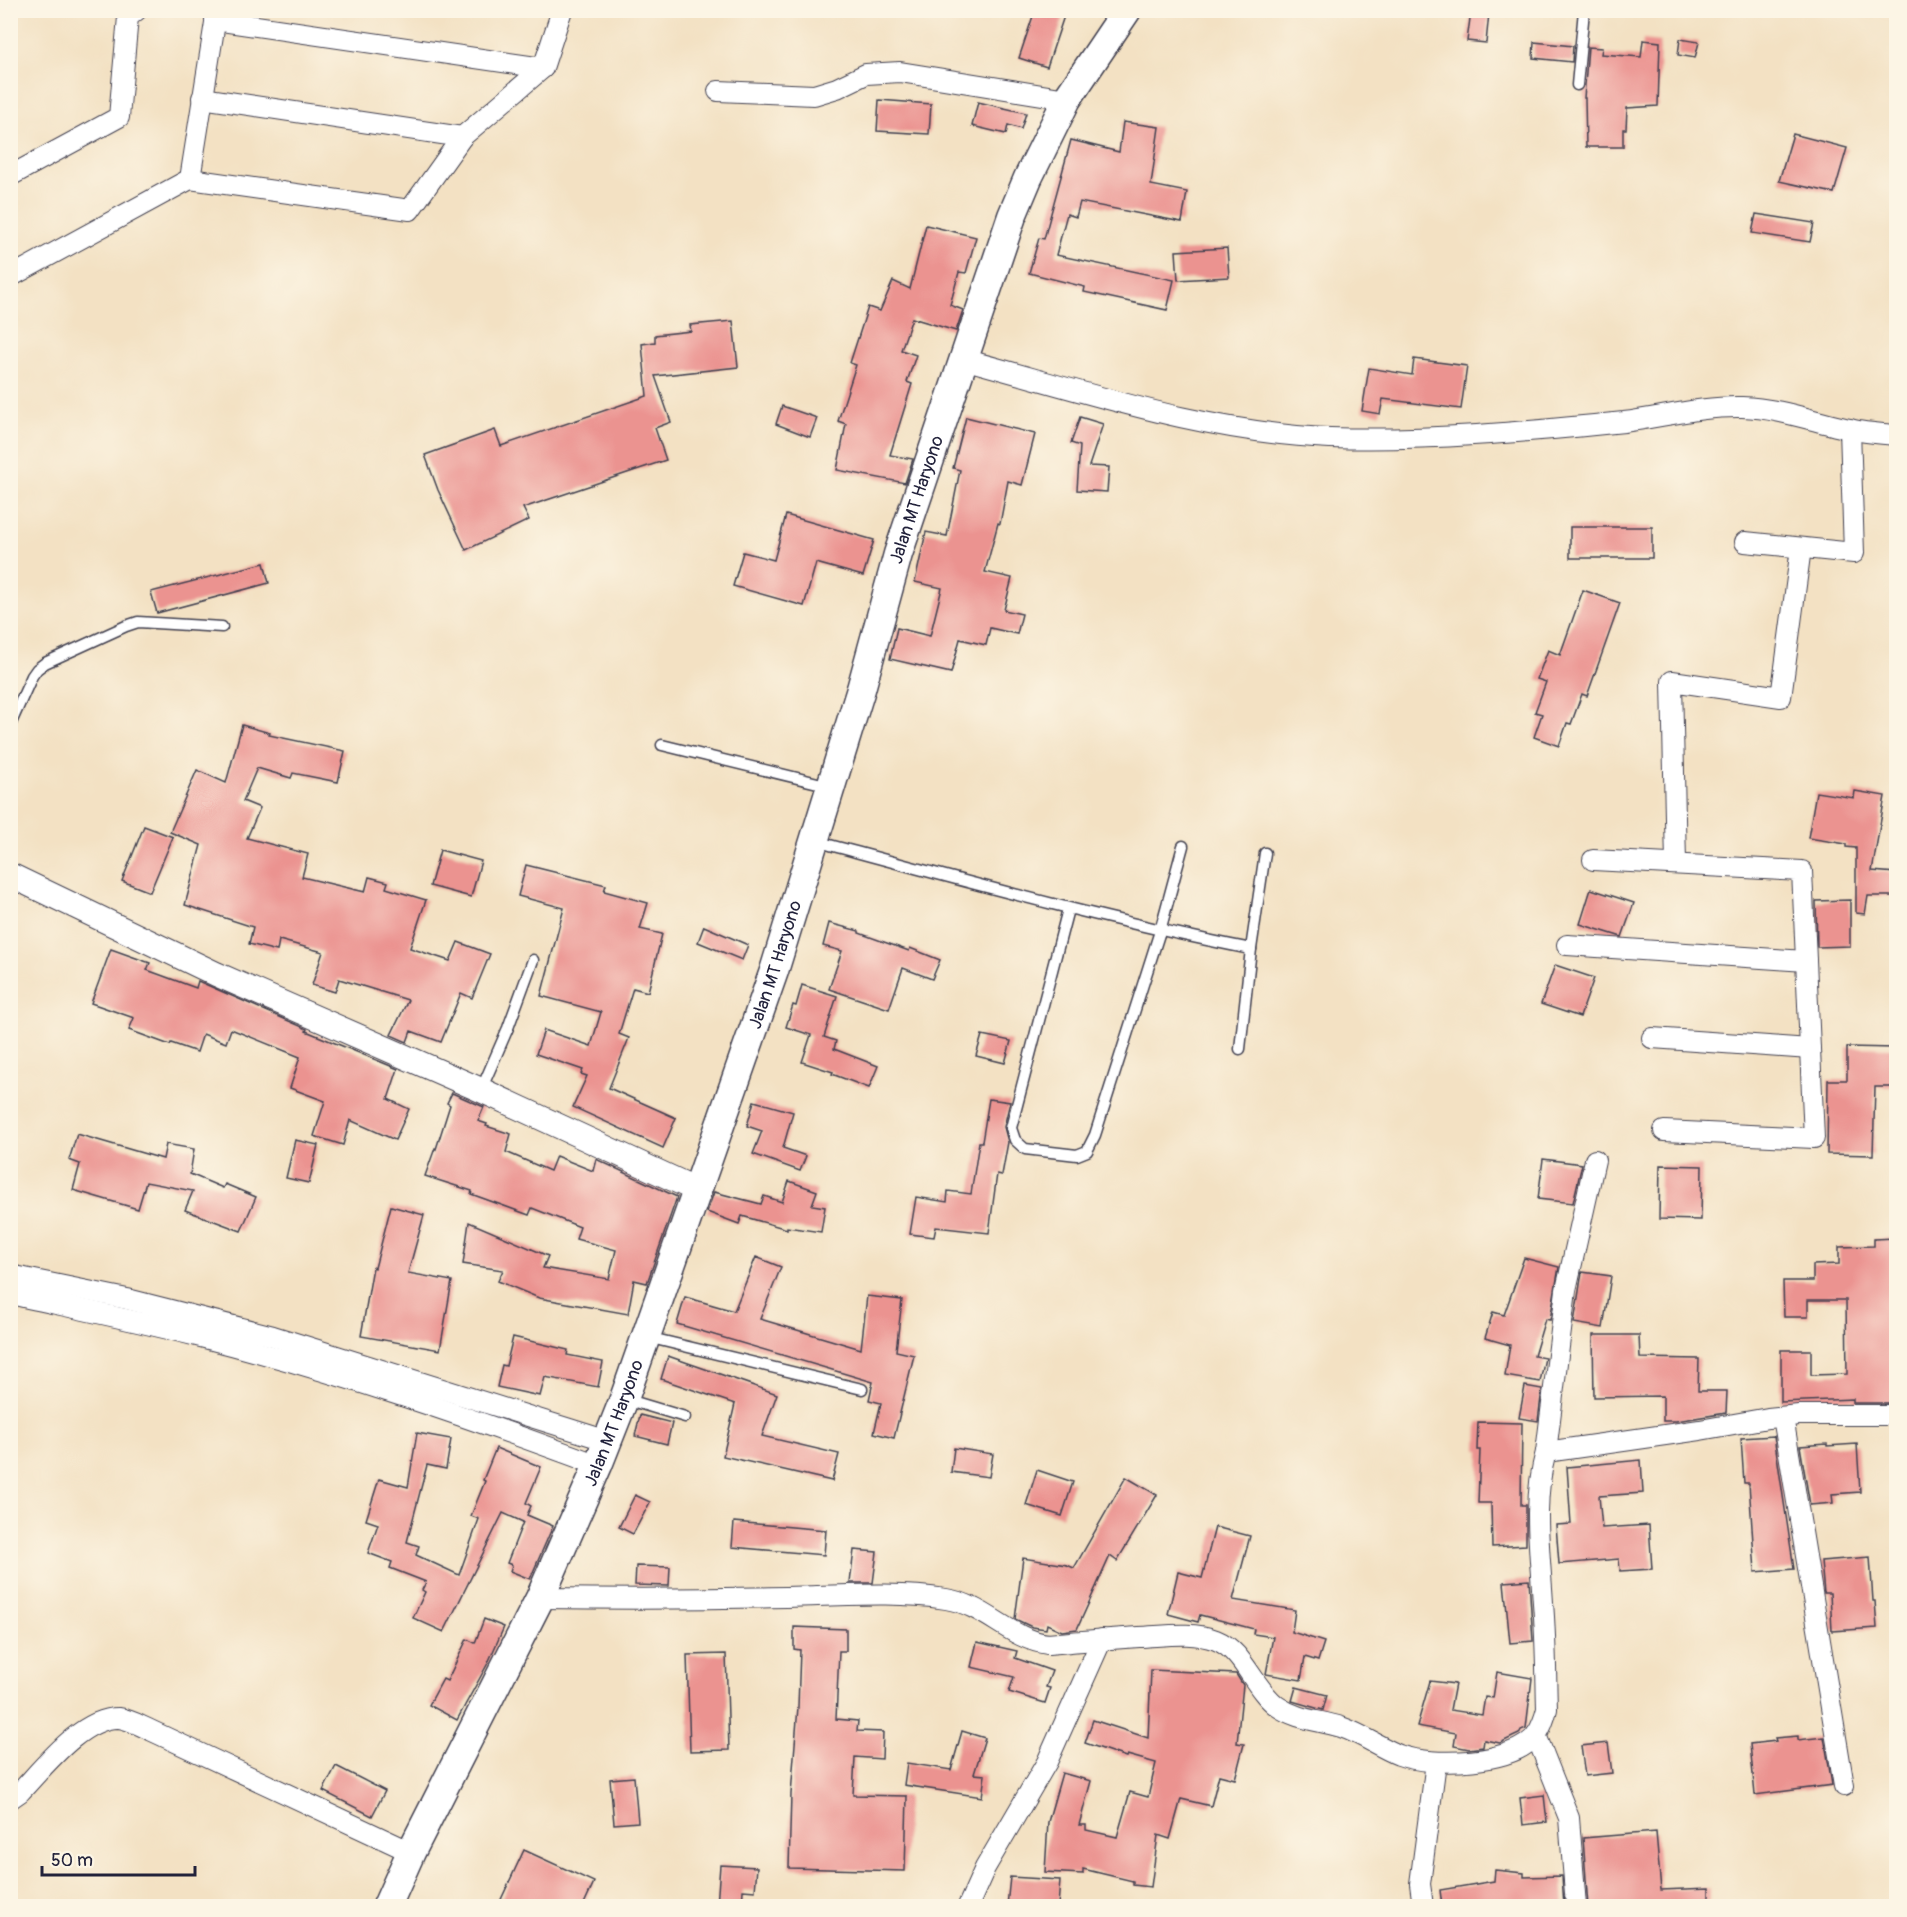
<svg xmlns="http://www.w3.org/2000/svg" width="1907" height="1917" viewBox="0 0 1907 1917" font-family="Pangolin,sans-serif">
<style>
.building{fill:#eb9390}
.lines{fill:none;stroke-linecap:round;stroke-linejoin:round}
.service-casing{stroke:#413f4f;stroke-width:13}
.minor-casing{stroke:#413f4f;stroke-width:22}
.tertiary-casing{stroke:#413f4f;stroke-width:26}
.secondary-casing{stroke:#413f4f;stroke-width:31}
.service{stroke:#fff;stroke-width:10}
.minor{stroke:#fff;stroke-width:20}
.tertiary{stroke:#fff;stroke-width:24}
.secondary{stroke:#fff;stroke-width:28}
.labels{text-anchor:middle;stroke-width:6;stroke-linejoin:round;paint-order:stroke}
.street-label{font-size:18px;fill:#22223b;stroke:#fcf5e5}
</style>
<rect width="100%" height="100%" fill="#fcf5e5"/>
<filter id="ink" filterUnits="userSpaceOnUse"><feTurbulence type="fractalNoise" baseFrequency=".0167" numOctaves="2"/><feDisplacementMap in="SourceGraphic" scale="12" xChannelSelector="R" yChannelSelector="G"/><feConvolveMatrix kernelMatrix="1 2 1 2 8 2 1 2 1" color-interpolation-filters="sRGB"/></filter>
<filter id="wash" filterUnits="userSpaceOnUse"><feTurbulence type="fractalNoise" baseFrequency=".008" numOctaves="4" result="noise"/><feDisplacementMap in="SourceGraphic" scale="24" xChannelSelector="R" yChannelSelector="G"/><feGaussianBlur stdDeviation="1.35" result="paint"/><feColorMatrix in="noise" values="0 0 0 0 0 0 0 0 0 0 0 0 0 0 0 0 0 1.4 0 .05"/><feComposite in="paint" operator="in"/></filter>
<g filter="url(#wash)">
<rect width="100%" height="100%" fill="#f3e1c3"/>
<g id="blocks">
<g class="building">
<path d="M1035 10H1066L1047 67 1019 58Z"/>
<path d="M1471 11 1489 13 1486 43 1467 41Z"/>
<path d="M1680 39 1699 42 1695 58 1678 55Z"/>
<path d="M1643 40 1660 42 1658 106 1627 108 1626 129H1623V147H1586L1585 98H1584L1588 47 1602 48 1601 54 1641 57Z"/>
<path d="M1534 42 1573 46 1572 62 1533 58Z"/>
<path d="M879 100 931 104 929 134 877 131Z"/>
<path d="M978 102 1026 113 1021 129 1008 125 1006 134 972 126Z"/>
<path d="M1123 122 1159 127 1151 185 1187 192 1182 222 1080 202 1076 217 1067 214 1056 255 1174 280 1167 310 1084 292 1085 287 1029 273 1039 238 1044 239 1071 140 1119 152Z"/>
<path d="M1793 134 1847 148 1834 193 1779 181Z"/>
<path d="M1756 214 1814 223 1810 242 1752 233Z"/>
<path d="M926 225 976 237 966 273 959 272 950 305 963 310 956 331 912 318 901 350 916 355 907 382 912 384 890 455 913 459 905 483 837 470 846 424 838 421 856 365 850 363 868 307 880 311 893 281 910 289Z"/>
<path d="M1227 248 1229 277 1178 280 1176 251Z"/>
<path d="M733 321 738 367 655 376 671 422 655 428 666 460 523 508 529 520 466 550 438 490 425 455 495 430 501 446 647 396 642 344 655 342V335L691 331 690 325Z"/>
<path d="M1414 359 1467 366 1461 409 1383 399 1380 414 1362 411 1369 368 1412 375Z"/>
<path d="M782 406 817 418 810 437 776 424Z"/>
<path d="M966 417 1035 434 1022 485 1008 481 1000 524 998 523 985 572 1012 578 1004 610 1022 614 1017 634 990 628 986 645 960 639 951 673 890 659 897 628 930 636 942 588 915 582 926 532 947 536 960 470 953 468Z"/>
<path d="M1080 417 1103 424 1089 466 1109 467 1107 492 1077 490 1080 446 1071 443Z"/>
<path d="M786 515 874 540 863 576 816 563 804 606 733 586 743 552 774 560Z"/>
<rect x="1570" y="527" width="82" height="31"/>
<path d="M264 563 269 583 157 613 151 592Z"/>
<path d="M1583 590 1620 603 1587 696 1582 694 1571 724 1567 723 1559 746 1534 737 1542 714 1535 712 1546 682 1537 679 1548 650 1560 655Z"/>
<path d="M242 725 270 733 269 735 345 751 338 782 293 773 291 778 257 768 243 801 260 808 247 838 308 854 302 877 365 892 369 877 388 882 386 888 426 900 410 948 450 961 458 942 490 954 472 998 461 993 441 1042 411 1031 407 1042 391 1035 408 1000 339 979 335 992 312 985 323 952 279 940 277 951 249 944 253 927 185 905 201 845 170 832 197 770 226 783Z"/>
<path d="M1855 791 1885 796 1872 871 1896 873V896H1868L1865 914 1856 913V848L1846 847V844L1808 838 1816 792 1854 798Z"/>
<path d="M144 826 173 837 150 892 122 881Z"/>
<path d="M440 850 481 861 471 897 430 886Z"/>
<path d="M526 865 606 885 604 891 648 903 640 929 662 934 648 992 633 988 619 1034 629 1038 609 1088 676 1118 663 1148 573 1107 587 1076 581 1074 583 1070 536 1054 544 1030 591 1046 601 1012 541 996 564 908 518 896Z"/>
<path d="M1591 889 1634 903 1622 937 1580 924Z"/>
<path d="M1850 900V946L1817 947 1816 901Z"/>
<path d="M829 923 859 931V933L909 951 910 948 940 960 932 979 903 968 889 1009 829 989 842 951 823 946Z"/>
<path d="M704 926 748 945 742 960 698 942Z"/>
<path d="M111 949 150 963 147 970 196 988 198 981 307 1029 306 1031 398 1069 388 1099 409 1109 395 1140 350 1120 343 1145 314 1136 325 1101 290 1088 300 1057 231 1029 226 1043 203 1034 197 1052 171 1043 170 1045 129 1030 134 1018 91 1003Z"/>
<path d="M1555 965 1594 978 1580 1017 1541 1004Z"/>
<path d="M802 985 837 996 824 1037 836 1041 834 1049 878 1066 869 1088 832 1074 833 1072 802 1062 811 1035 786 1027 793 1005 796 1006Z"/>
<path d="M982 1035 1011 1041 1005 1063 976 1056Z"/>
<path d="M1847 1047 1896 1048V1087H1875L1873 1155 1827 1154 1828 1080H1847Z"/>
<path d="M452 1093 484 1107 478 1121 487 1124 486 1126 511 1134 506 1152 550 1171 556 1156 593 1171 596 1159 677 1197 647 1283 634 1280 628 1314 539 1298 498 1281 503 1270 463 1264 469 1222 548 1256 543 1268 609 1279 616 1250 576 1239 580 1227 532 1208 529 1215 471 1194 472 1191 425 1176 435 1148 436 1149 450 1105 447 1103Z"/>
<path d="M989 1099 1010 1102 1004 1127 1008 1142 1002 1175 997 1174 989 1233 936 1227 934 1237 910 1234 916 1197 947 1202 948 1191 971 1194 979 1142H982Z"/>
<path d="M754 1101 793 1112 783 1148 806 1156 800 1171 753 1154 762 1131 747 1126Z"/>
<path d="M77 1134 163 1159 166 1144 194 1149 190 1174 223 1188 225 1184 256 1197 241 1231 185 1210 193 1191 146 1182 138 1209 73 1190 80 1164 69 1160Z"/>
<path d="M295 1140 318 1145 309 1183 286 1178Z"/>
<path d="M1543 1159 1582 1164 1573 1203 1538 1199Z"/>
<path d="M1660 1165 1702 1166 1701 1220 1659 1219Z"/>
<path d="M789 1181 817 1191 812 1205 825 1207 821 1232 787 1227V1229L742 1216 739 1224 707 1212 714 1192 761 1204 764 1196 782 1202Z"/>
<path d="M391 1206 424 1215 408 1273 452 1281 440 1350 361 1336 373 1267 375 1268Z"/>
<path d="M1896 1238V1403H1853V1399L1781 1402V1350H1811V1375L1847 1374 1846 1300H1808V1317H1784L1783 1281H1813V1265L1839 1264V1247L1874 1246V1239Z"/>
<path d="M756 1257 781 1267 760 1319 861 1349 867 1296 902 1300 896 1351 914 1355 894 1438 874 1433 881 1403 869 1400 873 1382 677 1324 685 1297 734 1311Z"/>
<path d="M1524 1258 1559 1267 1550 1320 1545 1319 1534 1356 1545 1358 1540 1382 1505 1376 1510 1345 1485 1338 1493 1312 1504 1315Z"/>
<path d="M1582 1272 1611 1276 1603 1328 1574 1323Z"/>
<path d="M1593 1335H1639L1640 1358 1699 1359 1698 1391H1727L1726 1413 1676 1421H1663V1396L1594 1397Z"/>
<path d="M513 1337 568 1350 567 1355 603 1362 598 1387 545 1377 540 1396 497 1387 502 1365 506 1366Z"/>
<path d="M668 1356 777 1394 762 1436 839 1454 832 1481 723 1456 735 1404 661 1379Z"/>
<path d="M1525 1386 1542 1389 1538 1421 1519 1418Z"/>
<path d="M640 1415 672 1423 667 1444 635 1436Z"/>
<path d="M1478 1422 1522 1423 1521 1505H1526V1545L1492 1547 1491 1503H1478L1480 1450H1477Z"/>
<path d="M417 1433 451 1439 446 1469 427 1465 407 1542 419 1546 416 1555 459 1575 479 1519 471 1516 485 1481 483 1480 496 1448 541 1467 526 1503 531 1506 527 1515 553 1526 530 1579 510 1571 512 1565 507 1563 523 1522 503 1513 444 1632 413 1618 425 1592 422 1590 426 1582 390 1568 392 1562 368 1553 378 1524 366 1520 379 1479 408 1487Z"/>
<path d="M1774 1436 1794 1569 1755 1572 1749 1483H1744L1741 1438Z"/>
<path d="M1827 1444V1446L1857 1444 1860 1492 1832 1494 1833 1503 1810 1505 1800 1446Z"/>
<path d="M954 1448 993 1454 989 1477 951 1472Z"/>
<path d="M1641 1460 1643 1493 1599 1496 1602 1528 1649 1525 1652 1569 1620 1571 1619 1559 1559 1564 1556 1525 1571 1524 1567 1467Z"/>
<path d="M1037 1470 1073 1482 1062 1516 1026 1505Z"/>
<path d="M1126 1477 1157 1495 1117 1561 1110 1556 1077 1629 1062 1631 1047 1624 1046 1629 1032 1627 1015 1619 1023 1558 1067 1565 1074 1568Z"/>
<path d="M635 1495 650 1502 633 1534 619 1527Z"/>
<path d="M734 1522 826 1530 824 1555 732 1547Z"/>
<path d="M1215 1527 1250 1536 1233 1600 1295 1610 1292 1632 1324 1642 1318 1661 1305 1657 1301 1680 1266 1674 1273 1637 1253 1634 1254 1629 1200 1615 1198 1622 1168 1614 1178 1572 1202 1578Z"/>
<path d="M854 1550 877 1552 873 1583H850Z"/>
<path d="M1870 1557 1873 1601H1875L1877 1628 1832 1631 1830 1593H1824L1821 1561Z"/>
<path d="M636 1566 670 1567 669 1586 635 1585Z"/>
<path d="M1529 1580 1533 1641 1510 1643 1504 1582Z"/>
<path d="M484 1619 504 1627 488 1663 457 1720 429 1705 443 1679 447 1681 467 1639 475 1643Z"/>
<path d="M794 1627 846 1629V1651H839L836 1719 858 1721 857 1731 883 1732 882 1759 855 1757 853 1795 907 1796 905 1871 789 1868 791 1794 798 1707 800 1650 794 1649Z"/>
<path d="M977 1642 1017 1651 1015 1658 1052 1671 1046 1687 1050 1688 1045 1703 1009 1692 1014 1677 971 1667Z"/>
<path d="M726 1654 729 1750 690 1751 687 1655Z"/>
<path d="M1151 1670 1236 1674 1243 1685 1237 1743 1244 1744 1235 1779 1219 1775 1211 1806 1181 1799 1170 1839 1158 1835 1151 1887 1133 1885V1881L1083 1869V1874L1045 1872 1048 1822 1062 1773 1091 1781 1079 1825H1086V1830L1117 1837 1130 1792 1148 1797 1156 1763 1127 1755 1126 1757 1085 1743 1093 1720 1148 1738Z"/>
<path d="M1497 1672 1532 1678 1526 1728 1521 1730 1519 1734 1500 1743 1484 1740 1483 1747 1469 1749 1454 1746 1456 1733 1417 1726 1430 1681 1455 1684 1450 1710 1482 1715 1485 1697 1493 1698Z"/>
<path d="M1296 1687 1327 1695 1323 1710 1292 1701Z"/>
<path d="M962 1731 985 1738 974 1774 985 1775 982 1797 904 1785 907 1763 951 1770Z"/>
<path d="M1798 1736V1740L1824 1737 1832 1785 1755 1795 1750 1744 1776 1741 1775 1738Z"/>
<path d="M1608 1743 1612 1773 1585 1776 1581 1746Z"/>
<path d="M336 1766 385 1791 372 1816 323 1791Z"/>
<path d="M634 1777 638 1822 614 1824 610 1779Z"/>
<path d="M1544 1795 1547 1822 1523 1825 1520 1798Z"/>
<path d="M1656 1832 1661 1890 1709 1888V1906H1588L1583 1838Z"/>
<path d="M524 1850 594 1882 583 1906H498Z"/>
<path d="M720 1865 757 1867 755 1891 743 1890 742 1906H717Z"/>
<path d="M1495 1870 1524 1873V1877L1562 1876 1564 1906 1493 1903 1469 1906H1442L1440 1890 1494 1881Z"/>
<path d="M1010 1877 1060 1880 1058 1906H1007Z"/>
</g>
</g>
</g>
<g filter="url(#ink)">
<use href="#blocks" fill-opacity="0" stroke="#413f4f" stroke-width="1.5"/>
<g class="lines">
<g class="service-casing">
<g id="service">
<path d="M1577 85 1584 10"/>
<path d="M10 725 32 676 37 669 45 663 126 626 138 622 222 627"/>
<path d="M662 745 830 786"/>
<path d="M815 841C960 880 1104 920 1251 949"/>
<path d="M1068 909 1011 1128 1015 1140 1025 1149 1077 1155 1087 1151 1095 1135 1160 931 1183 846"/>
<path d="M1240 1049 1251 949 1265 853"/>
<path d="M481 1090 508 1028 533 960"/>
<path d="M647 1337 862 1389"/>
<path d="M625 1399 685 1417"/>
</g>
</g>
<g class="minor-casing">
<g id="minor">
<path d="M215 20 543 68"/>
<path d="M718 91 814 95 837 88 866 74 900 72 1067 99"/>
<path d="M202 98 462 137"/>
<path d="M10 176 119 117 128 17 137 10"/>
<path d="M190 179 217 10"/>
<path d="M10 277 190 179 410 210 462 137 543 68 562 10"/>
<path d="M963 359C1083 391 1204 433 1330 438 1428 441 1526 432 1624 422 1663 417 1702 406 1742 407 1782 408 1820 424 1859 431 1871 433 1884 434 1896 435"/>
<path d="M1745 542 1854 553 1850 429"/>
<path d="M1593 860 1802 871 1814 1138 1664 1131"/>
<path d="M1676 864 1672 681 1781 697 1801 548"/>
<path d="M1567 945 1806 961"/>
<path d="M1652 1038 1810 1049"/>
<path d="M10 1275 127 1299 273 1336 608 1441"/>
<path d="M10 1294C74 1308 138 1321 201 1337 336 1371 468 1417 598 1465"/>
<path d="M1783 1417 1844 1786"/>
<path d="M1546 1452 1566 1290 1595 1160"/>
<path d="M540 1598C622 1599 704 1599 786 1597 839 1596 894 1591 946 1599 986 1605 1009 1639 1048 1644 1079 1641 1109 1639 1139 1637 1164 1636 1192 1631 1216 1640 1244 1651 1253 1688 1277 1706 1297 1720 1319 1720 1341 1727 1362 1734 1379 1747 1399 1755 1432 1767 1515 1765 1537 1734 1542 1726 1545 1717 1547 1709 1546 1673 1546 1638 1543 1603 1540 1552 1532 1501 1546 1452L1700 1430 1768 1418 1799 1415H1896"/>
<path d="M1536 1735 1569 1818 1576 1906"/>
<path d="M10 1799 20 1792C44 1767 82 1717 119 1718 129 1719 141 1726 150 1730L411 1852"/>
<path d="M968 1906 985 1868 1047 1762 1102 1639"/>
<path d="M1423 1906 1420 1884 1436 1762"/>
</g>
</g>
<g class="tertiary-casing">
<path id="tertiary" d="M10 875 216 974 481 1090 697 1190"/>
</g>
<g class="secondary-casing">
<g id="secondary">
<path id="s1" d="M387 1906 411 1852 540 1598 598 1465 624 1399 774 971 861 689 898 554 1012 216 1028 178 1067 99 1127 10"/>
</g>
</g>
<use href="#service" class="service"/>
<use href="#minor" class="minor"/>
<use href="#tertiary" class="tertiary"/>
<use href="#secondary" class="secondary"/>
</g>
</g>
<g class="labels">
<g class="street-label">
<text dy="6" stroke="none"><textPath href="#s1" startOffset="1506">Jalan MT Haryono</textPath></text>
<text dy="6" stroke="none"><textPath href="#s1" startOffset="1020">Jalan MT Haryono</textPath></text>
<text dy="6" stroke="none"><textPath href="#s1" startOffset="534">Jalan MT Haryono</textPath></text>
</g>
</g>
<rect width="1907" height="1917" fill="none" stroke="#fcf5e5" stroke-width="36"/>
<path d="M42 1866v9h153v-9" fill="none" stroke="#22223b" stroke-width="3"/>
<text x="51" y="1866" font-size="18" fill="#22223b" stroke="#fcf5e5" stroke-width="4.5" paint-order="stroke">50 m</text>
</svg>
